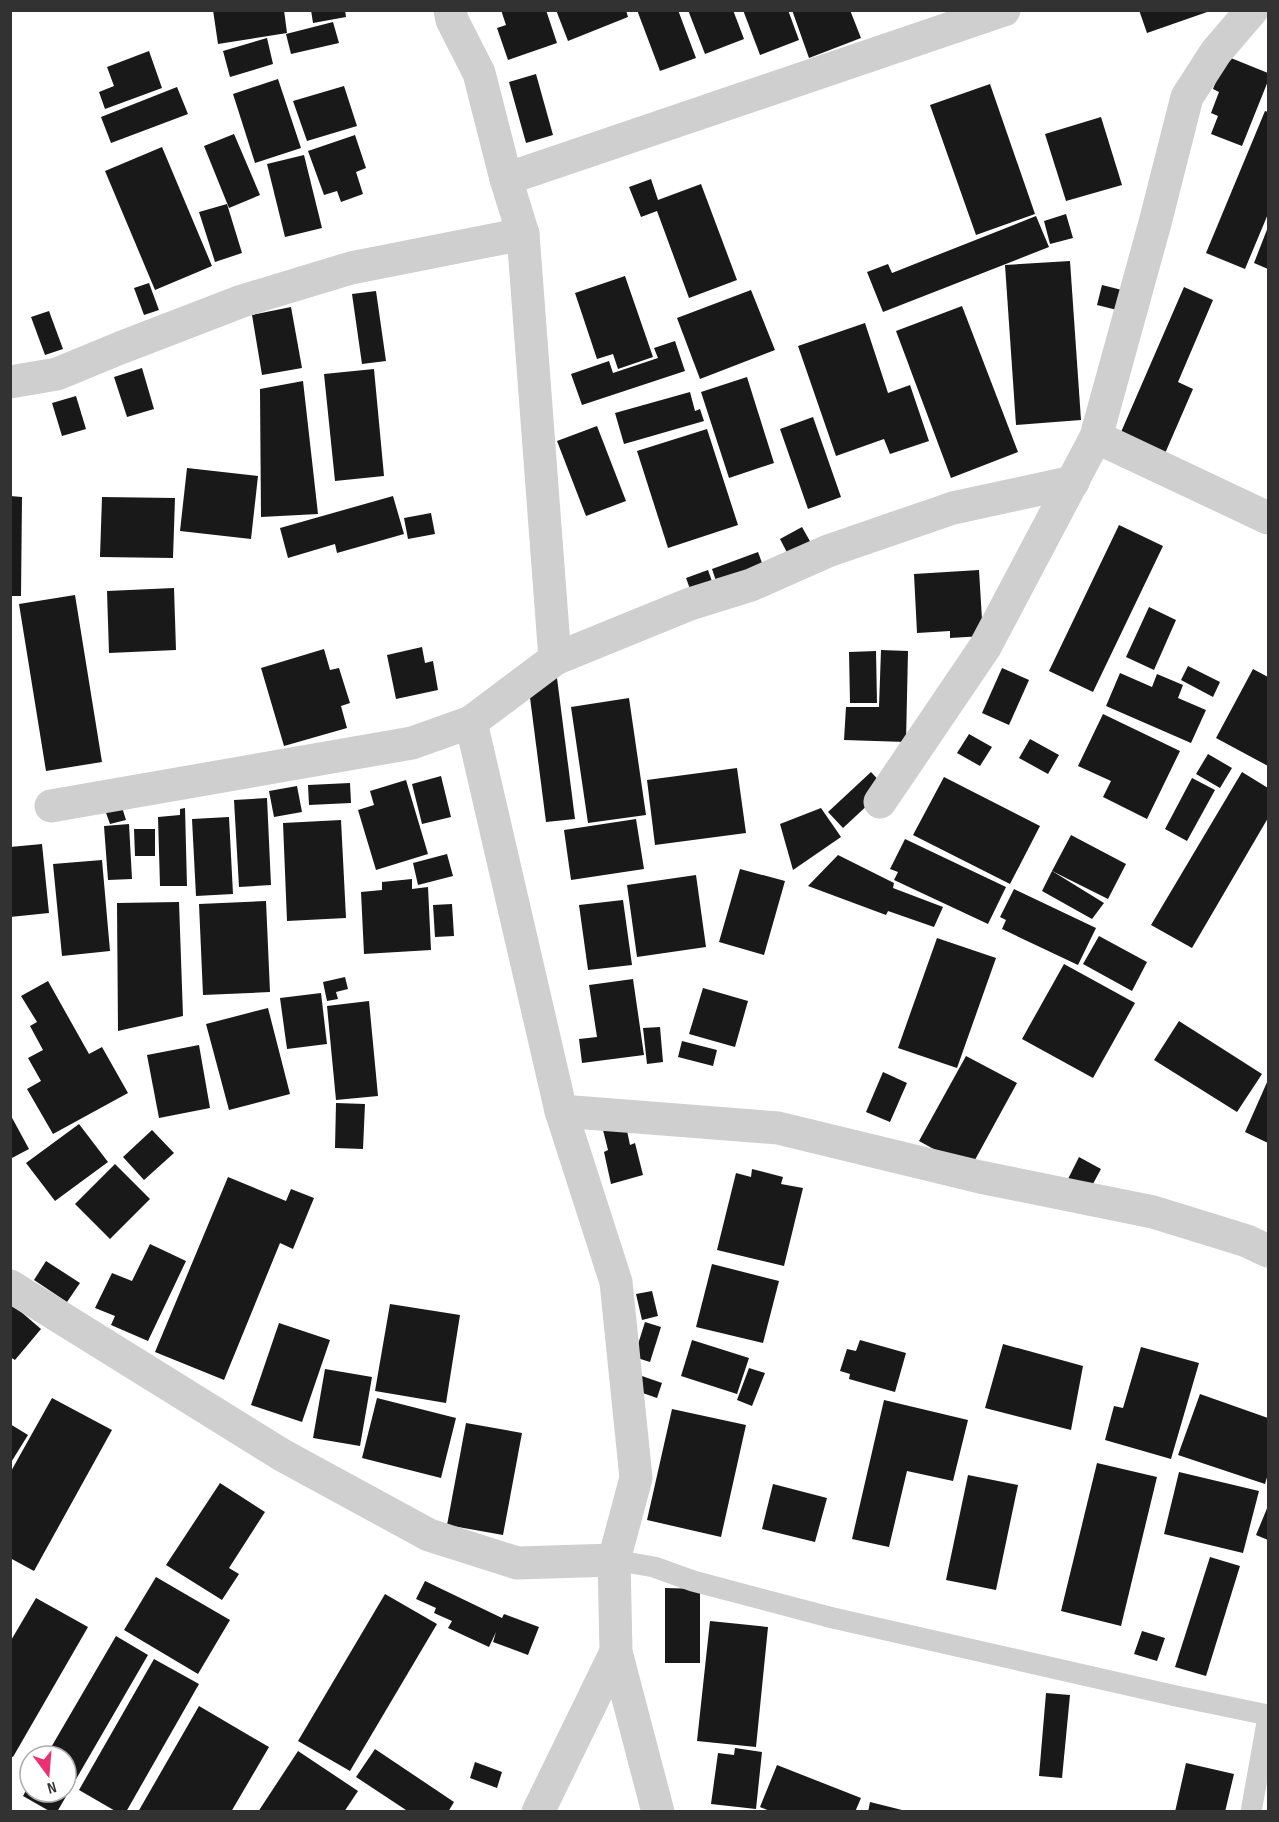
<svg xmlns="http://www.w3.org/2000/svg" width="1279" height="1822" viewBox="0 0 1279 1822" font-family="'Sofia Sans Condensed',sans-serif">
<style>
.building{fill:#191919}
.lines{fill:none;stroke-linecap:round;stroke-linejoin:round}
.lane{stroke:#cfcfcf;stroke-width:21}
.street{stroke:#cfcfcf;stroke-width:33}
</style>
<rect width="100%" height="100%" fill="#fff"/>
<g class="building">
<path d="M213 10H284L287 33 218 44Z"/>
<path d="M311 10H345L346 17 313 23Z"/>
<path d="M501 10H546L557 43 508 60 497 28 506 25Z"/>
<path d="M556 10H626L628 17 568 41Z"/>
<path d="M637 10H678L696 58 660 71Z"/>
<path d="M688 10H733L744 39 705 54Z"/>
<path d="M743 10H788L799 40 760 55Z"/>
<path d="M792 10H850L861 38 809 58Z"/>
<path d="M1139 10H1210V11L1147 33Z"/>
<path d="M333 22 339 43 291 54 286 34Z"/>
<path d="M267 38 273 64 230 77 223 51Z"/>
<path d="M149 51 162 88 105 109 99 92 114 86 107 67Z"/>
<path d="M1226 56 1268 73V81L1242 146 1211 134 1218 116 1211 113 1219 92 1213 89Z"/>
<path d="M536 74 553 135 526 143 509 82Z"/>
<path d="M278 79 301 148 255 163 233 94Z"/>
<path d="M990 84 1035 214 976 235 930 105Z"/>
<path d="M344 86 357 126 307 141 293 101Z"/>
<path d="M177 87 188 114 111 143 101 117Z"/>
<path d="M1265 111 1268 112V214L1245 269 1206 253Z"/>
<path d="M1101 117 1122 185 1066 201 1045 134Z"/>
<path d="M234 134 260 195 229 208 204 146Z"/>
<path d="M355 135 366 168 356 172 363 194 341 202 337 191 324 195 308 151Z"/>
<path d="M162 147 212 266 155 290 105 171Z"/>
<path d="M304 155 322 228 285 237 267 164Z"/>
<path d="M651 179 658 200 701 184 737 280 689 298 657 211 641 217 629 187Z"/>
<path d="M227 204 242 253 215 262 199 212Z"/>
<path d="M1066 214 1073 238 1050 244 1044 221Z"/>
<path d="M1036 216 1049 247 883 312 867 272 888 264 892 273Z"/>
<path d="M1268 227V269L1254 263Z"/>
<path d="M1070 261 1081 420 1016 425 1005 265Z"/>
<path d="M625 276 653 357 618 369 613 354 597 359 575 293Z"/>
<path d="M149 283 159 310 144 315 134 288Z"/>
<path d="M1102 285 1122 290 1117 310 1097 305Z"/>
<path d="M1184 287 1213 300 1178 382 1193 389 1163 458 1118 439Z"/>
<path d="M751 290 775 350 700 379 677 318Z"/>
<path d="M376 291 386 361 362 364 352 294Z"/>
<path d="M962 306 1018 452 951 478 896 331Z"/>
<path d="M291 307 302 368 262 375 252 315Z"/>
<path d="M49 311 63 349 45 355 31 317Z"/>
<path d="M865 323 888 393 910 385 929 441 890 454 884 439 836 456 798 346Z"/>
<path d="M675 341 685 371 582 405 571 374 609 361 613 373 658 358 654 348Z"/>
<path d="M142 368 154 409 127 417 114 377Z"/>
<path d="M374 369 384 476 335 481 324 374Z"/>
<path d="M747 377 774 463 729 478 701 392Z"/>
<path d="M303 381 318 514 261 517 260 389Z"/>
<path d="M690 392 695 411 700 409 704 421 624 444 615 413Z"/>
<path d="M76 396 86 429 62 436 52 403Z"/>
<path d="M813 417 841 497 808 509 780 429Z"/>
<path d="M597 426 626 501 586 516 557 441Z"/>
<path d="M707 429 738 525 668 548 637 451Z"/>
<path d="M187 468 258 476 251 539 180 531Z"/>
<path d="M10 496 22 497 21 596H10Z"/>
<path d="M393 496 404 534 337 553 335 544 288 558 280 528Z"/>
<path d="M102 497 175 498 173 558 100 557Z"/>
<path d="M431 513 435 534 408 539 404 518Z"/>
<path d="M1119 525 1163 546 1093 692 1049 671Z"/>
<path d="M802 527 816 552 793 564 780 539Z"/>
<path d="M758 552 765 571 718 587 712 569Z"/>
<path d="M708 570 715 590 693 597 686 578Z"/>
<path d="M979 570 983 636 950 638V631L917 633 914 574Z"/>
<path d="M174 588 176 650 109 653 107 591Z"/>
<path d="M75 595 102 762 46 771 19 604Z"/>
<path d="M1149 607 1176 620 1154 670 1126 657Z"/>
<path d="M422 647 425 663 433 661 438 690 396 699 387 655Z"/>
<path d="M324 649 330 670 339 668 350 703 341 706 347 728 284 746 261 668Z"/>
<path d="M881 650 908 651 906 742 844 740 846 707H879Z"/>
<path d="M876 651 877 703H850L849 652Z"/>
<path d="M1188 666 1220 682 1213 697 1181 680Z"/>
<path d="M1002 668 1029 680 1009 725 982 713Z"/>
<path d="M1253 669 1268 677V766L1216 738Z"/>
<path d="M1120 673 1152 687 1157 674 1183 685 1178 698 1206 710 1191 743 1106 706Z"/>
<path d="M557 678 575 819 546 822 528 682Z"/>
<path d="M629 698 646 815 588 823 571 707Z"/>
<path d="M1103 714 1180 751 1147 819 1103 797 1111 781 1078 766Z"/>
<path d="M969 734 992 747 980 766 957 753Z"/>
<path d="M1030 739 1059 755 1048 774 1019 758Z"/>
<path d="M1208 754 1232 768 1220 788 1196 774Z"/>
<path d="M737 768 746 833 655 845 647 780Z"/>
<path d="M871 772 886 788 843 828 828 812Z"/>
<path d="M1242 772 1268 788V818L1192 948 1151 925Z"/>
<path d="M441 776 451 817 422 824 412 784Z"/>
<path d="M944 777 1040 826 1010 884 913 835Z"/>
<path d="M1192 778 1215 790 1187 841 1165 829Z"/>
<path d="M406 780 428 854 376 870 358 810 374 805 370 791Z"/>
<path d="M350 783 351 803 309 805 308 785Z"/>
<path d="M297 786 302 812 274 817 269 791Z"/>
<path d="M267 798 271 885 239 887 234 800Z"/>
<path d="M121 804 126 820 110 824 105 810Z"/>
<path d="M185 808 187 886H160L158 817 180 815V809Z"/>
<path d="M821 808 841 837 793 870 780 824Z"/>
<path d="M229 817 233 894 196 896 192 819Z"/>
<path d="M636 819 644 869 571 880 564 830Z"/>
<path d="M341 820 346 918 287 921 283 823Z"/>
<path d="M129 824 132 879 108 880 104 826Z"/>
<path d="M134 829H155V856H135Z"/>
<path d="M1071 835 1126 864 1108 899 1052 871Z"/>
<path d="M905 839 1006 887 988 924 894 880 898 872 890 869Z"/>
<path d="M42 844 49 913 10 917V847Z"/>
<path d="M447 854 453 876 418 885 413 863Z"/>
<path d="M838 855 894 883 893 888 943 907 934 927 888 911 886 915 808 886Z"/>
<path d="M102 860 110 951 62 956 53 864Z"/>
<path d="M740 869 785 881 764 955 719 942Z"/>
<path d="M1052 871 1104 903 1092 919 1042 891Z"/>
<path d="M696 875 706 947 637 957 627 885Z"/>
<path d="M412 879V889L428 887 431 950 364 954 361 892 382 890V882Z"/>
<path d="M1014 889 1096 928 1078 965 1002 929 1006 920 1000 917Z"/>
<path d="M623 900 632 965 588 970 579 905Z"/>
<path d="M266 901 270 992 203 995 199 904Z"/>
<path d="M179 902 183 1016 118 1031 117 903Z"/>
<path d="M452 904 454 936 435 937 433 905Z"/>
<path d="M1099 936 1147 962 1132 991 1083 964Z"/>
<path d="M937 938 996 958 957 1068 898 1048Z"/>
<path d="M1064 964 1135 1003 1093 1078 1022 1039Z"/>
<path d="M345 977 348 989 336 992 338 999 327 1001 323 982Z"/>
<path d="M633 979 644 1055 582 1063 579 1039 597 1037 589 985Z"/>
<path d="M48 981 89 1054 102 1047 128 1093 53 1134 27 1089 41 1081 28 1058 43 1050 30 1026 37 1022 21 996Z"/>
<path d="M703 988 748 1001 735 1047 689 1034Z"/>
<path d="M321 993 327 1044 287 1049 280 998Z"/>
<path d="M369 1001 378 1096 336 1100 327 1006Z"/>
<path d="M268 1008 290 1094 229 1110 206 1024Z"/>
<path d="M1179 1021 1262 1074 1237 1112 1154 1060Z"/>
<path d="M660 1027 663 1062 647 1064 643 1028Z"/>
<path d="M682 1041 717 1050 713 1066 678 1057Z"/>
<path d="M199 1045 210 1108 159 1118 147 1055Z"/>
<path d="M966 1056 1017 1083 970 1169 919 1141Z"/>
<path d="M883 1072 907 1083 890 1122 866 1112Z"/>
<path d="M1268 1080V1143L1245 1132Z"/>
<path d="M336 1103 365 1104 363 1149 335 1148Z"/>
<path d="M10 1114 29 1149 10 1159Z"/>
<path d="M625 1121 630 1145 635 1143 643 1175 611 1184 604 1152 608 1150 602 1126Z"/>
<path d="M79 1124 108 1162 55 1201 26 1163Z"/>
<path d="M152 1130 174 1153 144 1180 123 1157Z"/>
<path d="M1079 1157 1101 1169 1087 1195 1066 1183Z"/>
<path d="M115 1164 150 1199 110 1239 75 1204Z"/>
<path d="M752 1169 783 1177 781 1184 803 1188 784 1266 717 1250 736 1173 751 1177Z"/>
<path d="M228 1177 286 1201 291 1189 314 1198 293 1249 280 1243 224 1380 155 1352Z"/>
<path d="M150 1244 186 1261 148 1341 111 1325 115 1316 95 1308 112 1273 132 1281Z"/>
<path d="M46 1261 80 1283 67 1302 34 1280Z"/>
<path d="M712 1264 779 1281 763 1343 696 1327Z"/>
<path d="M652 1291 658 1316 642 1320 636 1294Z"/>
<path d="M390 1304 460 1315 446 1403 375 1391Z"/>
<path d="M13 1305 41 1329 15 1360 10 1357V1307Z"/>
<path d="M645 1322 661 1327 650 1362 634 1357Z"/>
<path d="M279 1323 330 1340 302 1422 251 1405Z"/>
<path d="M692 1340 749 1358 737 1394 681 1376Z"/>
<path d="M860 1340 906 1353 895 1392 849 1379 850 1374 840 1371 847 1349 856 1351Z"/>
<path d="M1003 1344 1083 1366 1071 1430 985 1408Z"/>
<path d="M1141 1347 1199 1363 1171 1459 1105 1440 1114 1406 1123 1408Z"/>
<path d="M749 1368 765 1373 752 1406 737 1400Z"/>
<path d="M325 1369 372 1377 360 1446 313 1438Z"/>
<path d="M642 1376 662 1383 657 1398 637 1391Z"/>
<path d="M1200 1394 1268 1418V1474L1265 1484 1178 1455Z"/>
<path d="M52 1398 112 1430 34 1571 10 1558V1473Z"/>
<path d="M377 1398 456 1418 441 1478 362 1458Z"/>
<path d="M884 1400 968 1420 953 1481 907 1471 889 1547 852 1539Z"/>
<path d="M672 1409 746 1425 721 1537 647 1520Z"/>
<path d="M466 1423 522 1433 503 1535 447 1525Z"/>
<path d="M10 1424 28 1435 10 1464Z"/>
<path d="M1097 1463 1157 1477 1121 1626 1061 1611Z"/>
<path d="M1179 1472 1259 1491 1243 1553 1164 1534Z"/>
<path d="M968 1475 1018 1485 996 1590 946 1580Z"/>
<path d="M220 1483 265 1512 229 1568 239 1574 222 1600 166 1565Z"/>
<path d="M773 1484 827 1498 815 1542 762 1529Z"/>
<path d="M1268 1506V1540L1256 1535Z"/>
<path d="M1210 1557 1240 1566 1206 1676 1175 1667Z"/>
<path d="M156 1577 230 1620 198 1674 124 1630Z"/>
<path d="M425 1581 502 1618 504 1614 539 1627 528 1655 493 1642 496 1632 489 1647 448 1628 452 1621 434 1613 436 1608 416 1599Z"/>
<path d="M665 1588 700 1589V1663H665Z"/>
<path d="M385 1594 437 1624 350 1771 298 1741Z"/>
<path d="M36 1598 88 1627 13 1757 10 1756V1642Z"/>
<path d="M710 1621 768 1627 756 1747 697 1741Z"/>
<path d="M1142 1631 1165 1638 1157 1661 1134 1654Z"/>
<path d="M116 1636 148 1655 57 1812H51L23 1796 30 1783V1792H66V1756H46Z"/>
<path d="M154 1659 199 1684 126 1812H117L79 1790Z"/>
<path d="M1046 1693 1070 1695 1062 1778 1039 1776Z"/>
<path d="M199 1706 269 1747 231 1812H138Z"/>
<path d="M735 1748 762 1752 756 1809 711 1804 718 1753 734 1755Z"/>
<path d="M375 1749 454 1802 448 1812H409L356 1777Z"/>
<path d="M298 1751 358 1791 344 1812H258Z"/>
<path d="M475 1762 502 1772 497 1788 470 1778Z"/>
<path d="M1186 1763 1234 1774 1225 1812H1175Z"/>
<path d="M777 1765 861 1798 855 1812H772L760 1807Z"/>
<path d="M870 1802 906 1811V1812H868Z"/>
</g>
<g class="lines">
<g class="lane">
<path d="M614 1560 654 1567 693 1581 833 1618 1176 1696 1268 1715"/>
<path d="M1251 1812 1268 1717"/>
</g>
<g class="street">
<path d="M450 10 452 20 479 73 506 179 523 234 555 659 471 722 561 1111 616 1282 636 1478 614 1560 616 1652 658 1812"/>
<path d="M506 179 1004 10"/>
<path d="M10 382 57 374 120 348 242 301 351 268 523 234"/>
<path d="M1096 437 1268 518"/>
<path d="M555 659 690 604 751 585 828 551 953 508 1073 482"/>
<path d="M880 802 985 647 1096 437 1155 223 1187 97 1216 52 1252 10"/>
<path d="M51 806 412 743 471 722"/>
<path d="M561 1111 778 1128 980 1177 1153 1212 1247 1241 1268 1251"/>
<path d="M10 1286 282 1455 429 1535 517 1563 614 1560"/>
<path d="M538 1812 616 1652"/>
</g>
</g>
<rect width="1279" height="1822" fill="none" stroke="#323232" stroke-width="24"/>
<g transform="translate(48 1774) rotate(164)"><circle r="28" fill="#ffffff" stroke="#adadad" stroke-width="1.5"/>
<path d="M0-4.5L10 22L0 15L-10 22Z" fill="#ec3171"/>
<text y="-9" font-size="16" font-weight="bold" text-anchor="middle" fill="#323232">N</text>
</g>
</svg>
